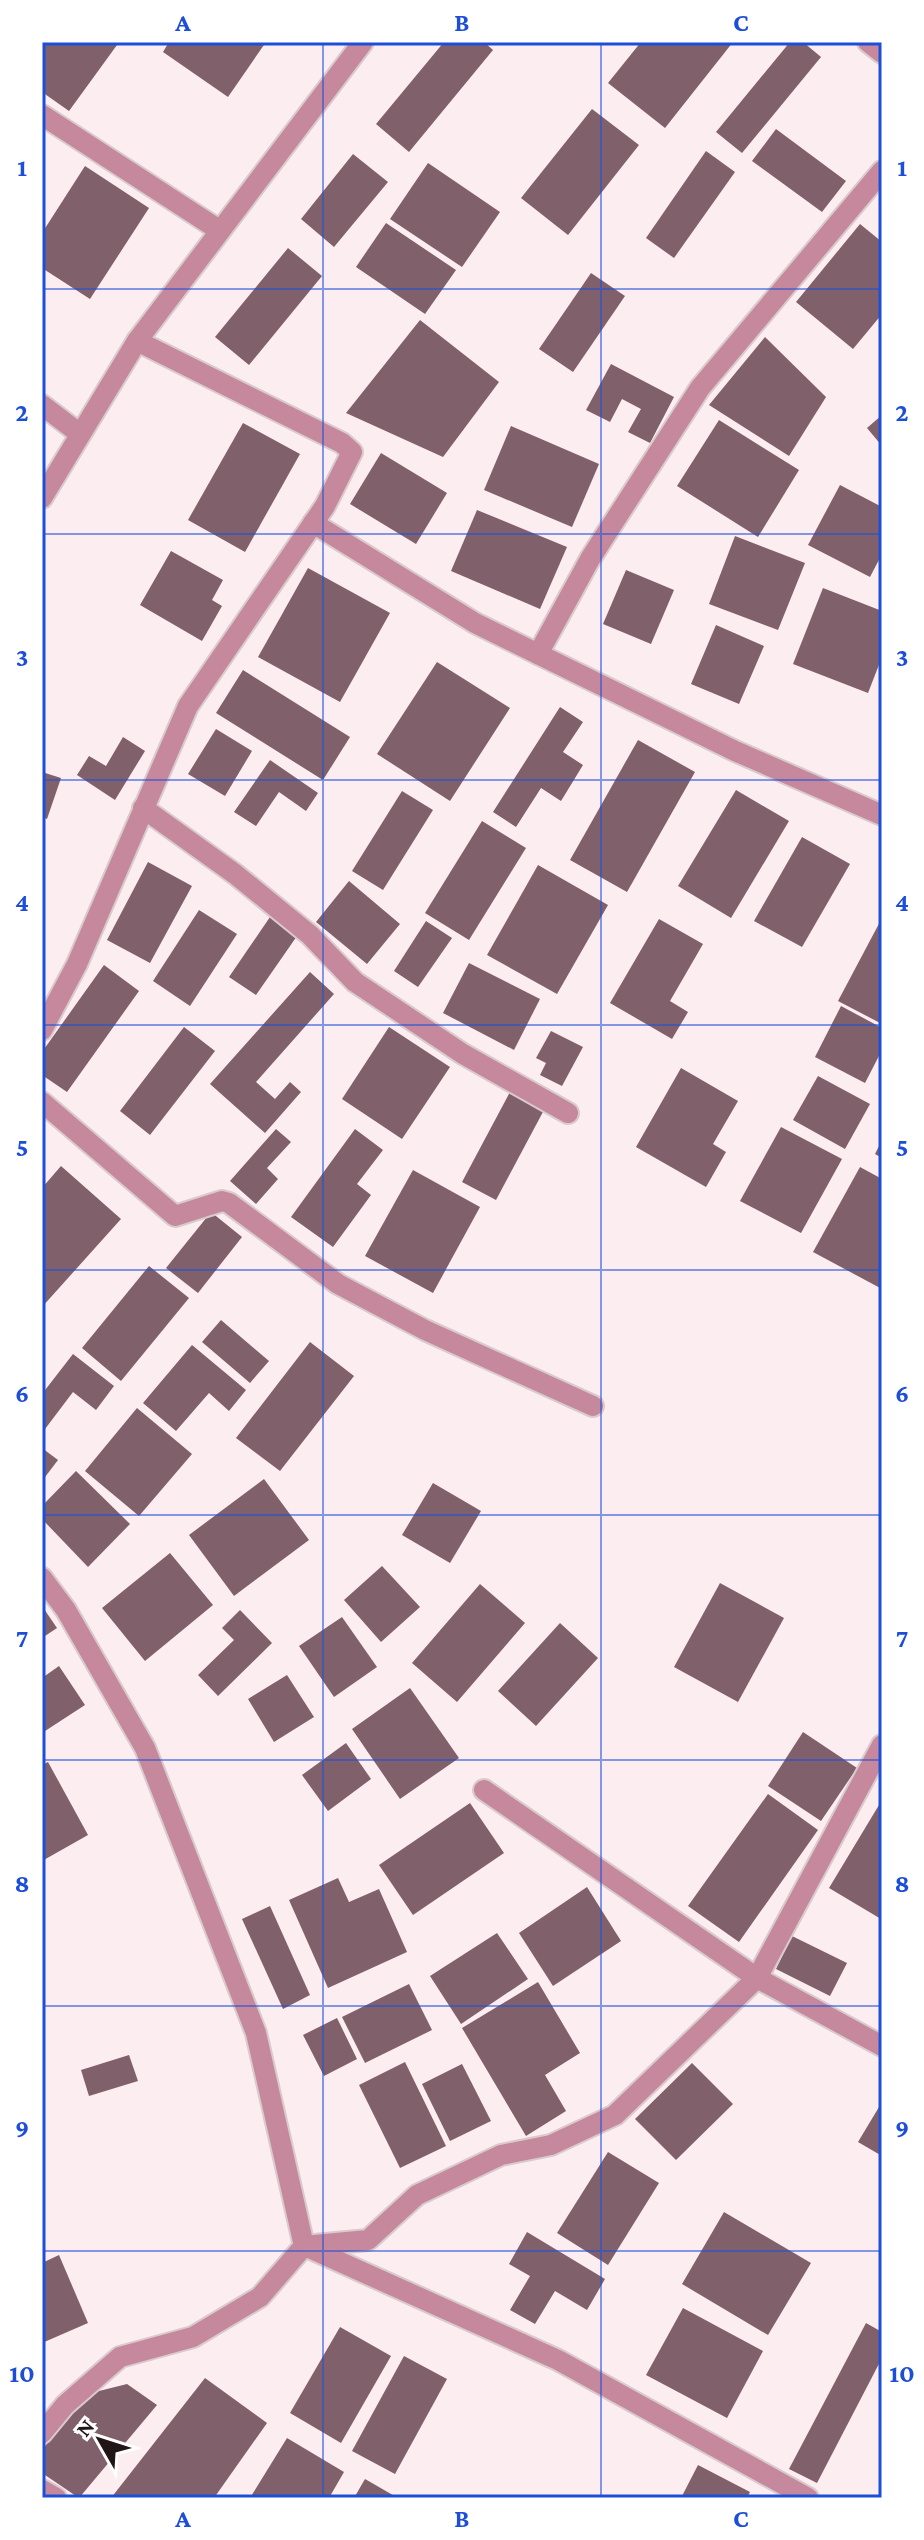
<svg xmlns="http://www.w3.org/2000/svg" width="924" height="2540" viewBox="0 0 924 2540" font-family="'Crimson Pro',serif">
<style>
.building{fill:#80606a}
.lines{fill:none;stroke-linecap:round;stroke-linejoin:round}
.street-casing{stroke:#d9cace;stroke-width:24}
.street{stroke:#c6889c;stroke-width:20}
.grid{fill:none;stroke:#1d4ed8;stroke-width:2;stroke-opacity:0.55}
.neatline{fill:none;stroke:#1d4ed8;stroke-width:3}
.grid-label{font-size:26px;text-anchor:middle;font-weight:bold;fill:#1d4ed8}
</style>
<rect width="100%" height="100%" fill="#fcedf1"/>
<g class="building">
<path d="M42 42H113L117 45 69 111 42 92Z"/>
<path d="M169 42H266L228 97 163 52Z"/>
<path d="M444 42H484L493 50 409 152 376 124Z"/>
<path d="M641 42H733L665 128 608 83Z"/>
<path d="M790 42H803L821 57 742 153 716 132Z"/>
<path d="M592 109 639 145 568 235 521 198Z"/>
<path d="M776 129 846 181 822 212 752 161Z"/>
<path d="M706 151 735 172 674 258 646 238Z"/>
<path d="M353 154 388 182 334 247 301 219Z"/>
<path d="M428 163 500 212 462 267 390 219Z"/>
<path d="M85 166 149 208 90 299 42 268V233Z"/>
<path d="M386 223 456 270 425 314 356 267Z"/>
<path d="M860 224 882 242V314L853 349 796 302Z"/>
<path d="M288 248 322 276 249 365 215 337Z"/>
<path d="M591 273 625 296 573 372 539 349Z"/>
<path d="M420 320 499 382 443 457 346 413Z"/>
<path d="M765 337 826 397 789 456 709 405Z"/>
<path d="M611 364 674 397 650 443 628 432 641 409 622 399 610 422 586 410Z"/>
<path d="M882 415V446L867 428Z"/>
<path d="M719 420 799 470 758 537 677 486Z"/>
<path d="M243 423 300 454 245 552 188 520Z"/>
<path d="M511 426 599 464 572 527 484 490Z"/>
<path d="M381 453 447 493 416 544 350 504Z"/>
<path d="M840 485 882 507V554L870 577 808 545Z"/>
<path d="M477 510 567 547 540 609 451 571Z"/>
<path d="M735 536 805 563 778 630 709 604Z"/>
<path d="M171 551 223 580 212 600 222 606 202 641 140 605Z"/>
<path d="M308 568 390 613 340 702 258 657Z"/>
<path d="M626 570 674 590 651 644 603 624Z"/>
<path d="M823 588 882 611V657L868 693 793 664Z"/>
<path d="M716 625 764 646 739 704 691 684Z"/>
<path d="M437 662 510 708 450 801 377 754Z"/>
<path d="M243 670 350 737 323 780 216 713Z"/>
<path d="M560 707 583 722 563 752 583 765 561 801 541 788 516 827 493 812Z"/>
<path d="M216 729 252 751 225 796 188 774Z"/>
<path d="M123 737 145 751 115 800 77 775 89 756 106 766Z"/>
<path d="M638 740 695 772 627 892 570 860Z"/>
<path d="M270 760 318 793 306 811 279 792 256 826 234 812Z"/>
<path d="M42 772 61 778 47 819 42 817Z"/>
<path d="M736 790 789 821 731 918 678 886Z"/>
<path d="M402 791 433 810 383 890 352 871Z"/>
<path d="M482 821 526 848 469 940 425 913Z"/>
<path d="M802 837 850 864 802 947 754 921Z"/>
<path d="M148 862 192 886 150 963 107 940Z"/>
<path d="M538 865 608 905 557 994 487 955Z"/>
<path d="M349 881 400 924 367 964 316 922Z"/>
<path d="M199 910 237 934 190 1006 153 981Z"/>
<path d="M270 917 297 936 256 995 229 977Z"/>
<path d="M882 918V1024L838 1001Z"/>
<path d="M659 919 703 944 670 1001 688 1012 672 1039 610 1003Z"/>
<path d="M426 921 452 938 418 987 394 971Z"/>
<path d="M469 963 540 999 514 1050 443 1013Z"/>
<path d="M104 965 139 991 67 1092 42 1075V1052Z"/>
<path d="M310 972 334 994 256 1082 275 1099 290 1082 301 1092 265 1133 210 1084Z"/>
<path d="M841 1006 882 1028V1050L865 1083 815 1057Z"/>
<path d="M184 1027 215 1051 150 1135 120 1111Z"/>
<path d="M389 1027 450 1067 402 1139 342 1099Z"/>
<path d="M551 1031 583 1047 562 1086 540 1075 546 1063 536 1058Z"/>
<path d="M681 1068 738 1101 713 1144 726 1152 706 1187 636 1147Z"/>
<path d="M818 1076 870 1104 845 1149 793 1120Z"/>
<path d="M510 1092 544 1110 496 1200 462 1182Z"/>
<path d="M781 1127 842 1159 801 1233 740 1201Z"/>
<path d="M276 1129 291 1142 267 1168 278 1179 256 1204 230 1181Z"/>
<path d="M355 1129 383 1150 357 1184 371 1195 333 1247 291 1217Z"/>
<path d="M882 1140V1158L875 1154Z"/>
<path d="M61 1166 121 1219 42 1307V1188Z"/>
<path d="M860 1167 882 1179V1289L813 1252Z"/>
<path d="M413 1170 480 1207 433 1293 365 1256Z"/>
<path d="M211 1212 242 1237 198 1293 166 1268Z"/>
<path d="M149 1266 189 1298 121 1381 82 1348Z"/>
<path d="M221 1320 269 1361 250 1383 202 1342Z"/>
<path d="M310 1342 354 1376 280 1471 236 1438Z"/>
<path d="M192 1345 246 1390 229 1411 209 1393 176 1431 143 1403Z"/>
<path d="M73 1354 114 1386 96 1410 73 1392 42 1433V1394Z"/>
<path d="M137 1408 192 1454 139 1516 85 1471Z"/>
<path d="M42 1448 58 1460 42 1481Z"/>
<path d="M76 1471 130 1524 88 1567 42 1519V1506Z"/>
<path d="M264 1479 309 1540 234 1596 189 1535Z"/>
<path d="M433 1483 481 1511 450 1563 402 1535Z"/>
<path d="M170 1553 213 1605 145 1661 102 1608Z"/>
<path d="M382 1566 420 1607 381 1642 344 1600Z"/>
<path d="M720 1583 784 1618 738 1702 674 1667Z"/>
<path d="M480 1584 525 1623 457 1702 412 1663Z"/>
<path d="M42 1606 57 1628 42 1638Z"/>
<path d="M240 1610 272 1643 218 1696 198 1675 234 1640 222 1628Z"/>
<path d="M342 1617 377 1667 334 1697 299 1646Z"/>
<path d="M560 1623 598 1658 536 1726 498 1691Z"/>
<path d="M59 1666 85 1705 42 1733V1678Z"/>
<path d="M287 1675 314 1717 274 1742 248 1699Z"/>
<path d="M410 1688 459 1758 400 1799 352 1729Z"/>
<path d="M803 1732 857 1768 821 1821 768 1786Z"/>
<path d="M346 1743 371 1779 328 1811 302 1775Z"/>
<path d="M48 1762 88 1835 42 1861V1765Z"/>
<path d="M768 1794 818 1830 739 1942 688 1906Z"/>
<path d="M882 1800V1917L881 1919 829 1888Z"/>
<path d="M470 1803 504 1853 413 1915 379 1865Z"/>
<path d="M338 1878 349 1902 379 1889 407 1952 328 1988 289 1900Z"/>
<path d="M587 1887 621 1941 553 1986 519 1933Z"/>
<path d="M270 1906 310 1995 283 2009 242 1919Z"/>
<path d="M497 1933 528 1979 461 2024 430 1976Z"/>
<path d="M792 1936 847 1963 830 1996 776 1969Z"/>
<path d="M538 1982 580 2053 545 2075 566 2111 526 2136 462 2028Z"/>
<path d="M409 1984 432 2030 365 2063 342 2017Z"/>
<path d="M337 2018 357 2059 324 2076 303 2035Z"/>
<path d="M129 2055 138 2081 89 2096 81 2070Z"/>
<path d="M405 2062 446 2146 400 2168 359 2085Z"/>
<path d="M692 2063 733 2104 676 2160 635 2119Z"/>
<path d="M462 2064 491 2121 450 2141 422 2084Z"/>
<path d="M882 2102V2156L858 2142Z"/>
<path d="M608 2152 659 2183 608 2265 557 2233Z"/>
<path d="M724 2212 811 2263 768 2335 682 2284Z"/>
<path d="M527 2232 605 2279 587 2310 555 2291 535 2324 510 2310 530 2276 509 2264Z"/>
<path d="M59 2255 88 2323 42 2343V2263Z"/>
<path d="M683 2308 763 2351 727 2418 646 2375Z"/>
<path d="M866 2323 882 2332V2358L817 2483 789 2469Z"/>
<path d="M340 2327 391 2356 341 2443 290 2413Z"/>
<path d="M404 2356 447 2379 395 2474 352 2451Z"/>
<path d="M205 2378 267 2423 214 2498H111Z"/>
<path d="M127 2384 157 2405 79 2498 42 2473V2450L71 2414 95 2392Z"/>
<path d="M287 2438 344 2472 329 2498H250Z"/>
<path d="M698 2465 750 2492 747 2498H681Z"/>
<path d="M365 2479 398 2498H354Z"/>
</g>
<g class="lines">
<g class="street-casing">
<g id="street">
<path d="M868 42 882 53"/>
<path d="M42 115 219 230"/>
<path d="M42 405 80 434"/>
<path d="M42 498 137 341 363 42"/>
<path d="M313 523 475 623 735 751 882 815"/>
<path d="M538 654 590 559 700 388 882 171"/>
<path d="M143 808 235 874 310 935 355 982 463 1054 568 1113"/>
<path d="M42 1030 77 964 188 706 325 506 352 452 342 443 137 341"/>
<path d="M42 1102 175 1216 222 1201 229 1203 338 1284 425 1330 593 1406"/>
<path d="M42 1578 66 1610 145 1748 256 2033 304 2246"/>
<path d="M484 1790 757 1978 882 2046"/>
<path d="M307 2247 558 2360 808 2498"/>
<path d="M42 2433 65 2405 120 2357 193 2337 260 2297 304 2246 368 2240 417 2195 501 2155 551 2145 615 2115 757 1978 882 1745"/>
<path d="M42 2490 56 2498"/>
</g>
</g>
<use href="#street" class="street"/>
</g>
<path class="grid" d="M323 42V2498M601 42V2498M42 289H882M42 534H882M42 780H882M42 1025H882M42 1270H882M42 1515H882M42 1760H882M42 2006H882M42 2251H882"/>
<rect width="924" height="2540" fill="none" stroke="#ffffff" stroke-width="88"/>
<g transform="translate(100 2440) rotate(309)" stroke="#ffffff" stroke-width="6" paint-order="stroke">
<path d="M0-6L14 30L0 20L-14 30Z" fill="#211518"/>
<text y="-12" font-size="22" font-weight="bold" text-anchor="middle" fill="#211518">N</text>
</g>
<rect x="44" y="44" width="836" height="2452" class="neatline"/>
<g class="grid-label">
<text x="183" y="31">A</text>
<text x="462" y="31">B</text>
<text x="741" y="31">C</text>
<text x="22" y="176">1</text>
<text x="902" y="176">1</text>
<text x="22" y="421">2</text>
<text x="902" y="421">2</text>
<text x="22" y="666">3</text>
<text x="902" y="666">3</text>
<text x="22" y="911">4</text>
<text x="902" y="911">4</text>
<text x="22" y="1156">5</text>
<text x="902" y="1156">5</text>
<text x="22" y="1402">6</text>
<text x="902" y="1402">6</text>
<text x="22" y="1647">7</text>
<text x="902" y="1647">7</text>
<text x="22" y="1892">8</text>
<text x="902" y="1892">8</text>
<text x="22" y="2137">9</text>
<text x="902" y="2137">9</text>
<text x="22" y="2382">10</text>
<text x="902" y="2382">10</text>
<text x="183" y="2527">A</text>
<text x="462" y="2527">B</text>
<text x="741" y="2527">C</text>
</g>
</svg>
